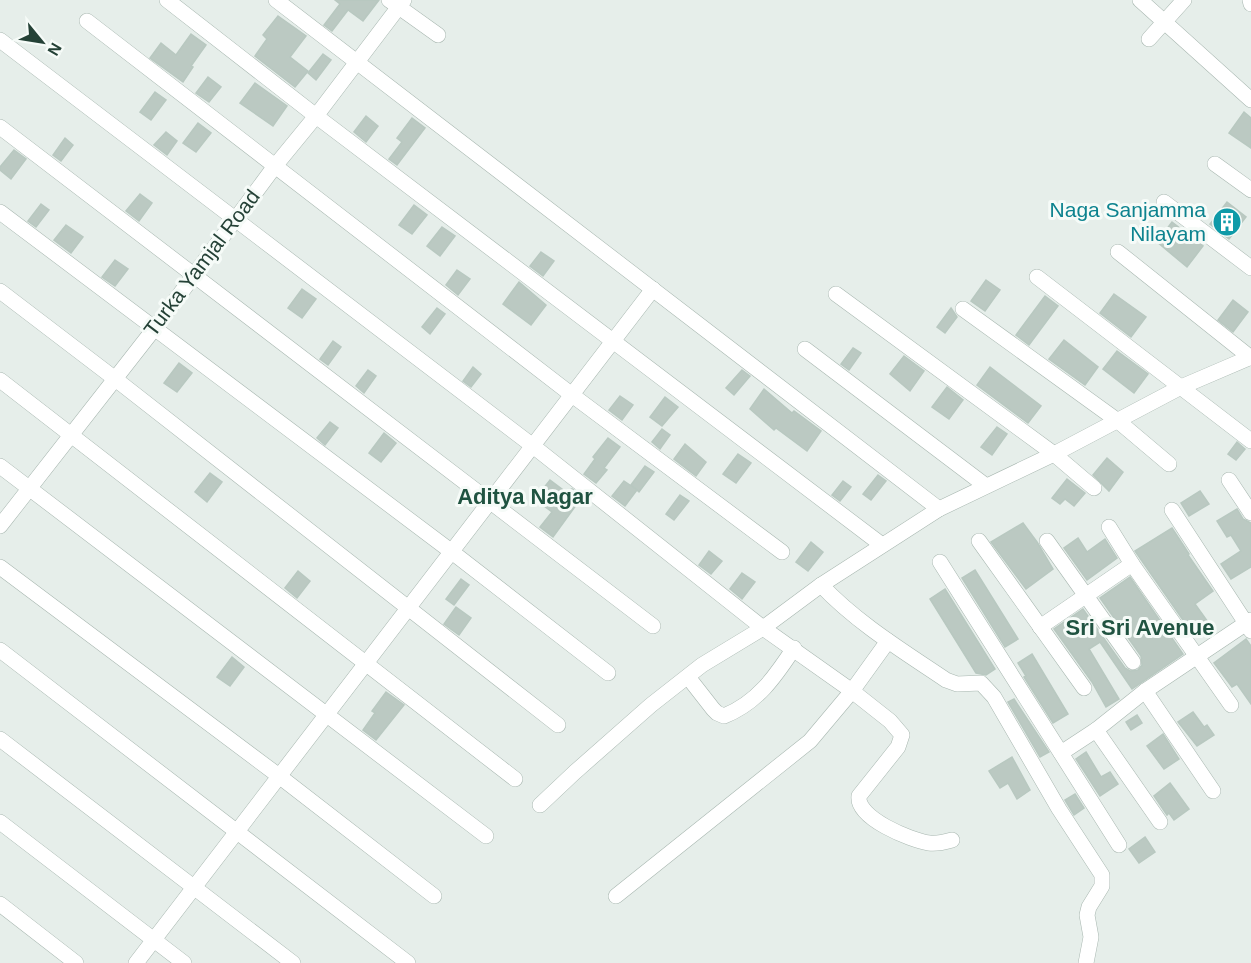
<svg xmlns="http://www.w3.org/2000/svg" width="1251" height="963" viewBox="0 0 1251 963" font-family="Helvetica,sans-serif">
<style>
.building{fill:#bbc9c2;stroke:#b8c8c0;stroke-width:1.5}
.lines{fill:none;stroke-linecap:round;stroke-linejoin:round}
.minor-casing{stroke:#a8b7b0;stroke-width:16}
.minor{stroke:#fff;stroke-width:15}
.labels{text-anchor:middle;stroke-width:6;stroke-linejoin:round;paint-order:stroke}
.culture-label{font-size:21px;fill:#0d838f;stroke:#f6fbf8;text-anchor:end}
.street-label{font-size:21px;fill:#244136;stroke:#f6fbf8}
.neighbourhood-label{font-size:22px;font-weight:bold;fill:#205341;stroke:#f6fbf8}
</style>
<rect width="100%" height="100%" fill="#e6eeea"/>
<g class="building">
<path d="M335 0H379L363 21 348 10 332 31 324 25 340 4Z"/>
<path d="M278 16 306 36 290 57 308 71 295 87 255 56 267 39 263 35Z"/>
<path d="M191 34 206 45 191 66 193 67 183 82 150 58 161 43 176 55Z"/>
<path d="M323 54 331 60 316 80 308 73Z"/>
<path d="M208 77 221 87 209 102 196 93Z"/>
<path d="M255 83 287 106 273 126 240 103Z"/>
<path d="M155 92 166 100 151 120 140 112Z"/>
<path d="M1244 112 1251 118V148L1229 133Z"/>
<path d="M366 116 378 126 366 142 354 132Z"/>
<path d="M412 118 425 128 397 165 389 159 402 142 397 138Z"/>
<path d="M198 123 211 133 196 152 183 143Z"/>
<path d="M166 132 177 141 167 155 154 145Z"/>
<path d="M65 138 73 145 61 161 53 155Z"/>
<path d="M14 150 26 159 11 179 0 170V167Z"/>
<path d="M140 194 152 203 139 221 126 211Z"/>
<path d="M1227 202 1246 217 1229 239 1210 224Z"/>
<path d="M41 204 49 210 36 227 28 221Z"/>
<path d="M414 205 427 215 412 234 399 225Z"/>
<path d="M1172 222 1203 246 1187 267 1157 242Z"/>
<path d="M66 225 83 237 71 253 54 240Z"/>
<path d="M442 227 455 236 440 256 427 246Z"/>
<path d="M541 252 554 261 543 276 530 266Z"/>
<path d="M115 260 128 269 115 286 102 277Z"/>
<path d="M457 270 470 279 458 295 446 285Z"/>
<path d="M986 280 1000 290 985 311 971 301Z"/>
<path d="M519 282 546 305 531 325 503 304Z"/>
<path d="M302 289 316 299 302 318 288 308Z"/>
<path d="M1114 294 1146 317 1131 337 1100 313Z"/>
<path d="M1045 296 1058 306 1029 345 1016 335Z"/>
<path d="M1233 300 1248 312 1233 332 1218 320Z"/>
<path d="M437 308 445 314 430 334 422 327Z"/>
<path d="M951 308 957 317 945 333 937 327Z"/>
<path d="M1064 340 1098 367 1085 385 1049 359Z"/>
<path d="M333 341 341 347 328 365 320 359Z"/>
<path d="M853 348 861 353 849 370 841 364Z"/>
<path d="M1117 351 1148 374 1134 393 1103 369Z"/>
<path d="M904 356 924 371 910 391 890 374Z"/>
<path d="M179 363 192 373 177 392 164 383Z"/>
<path d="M473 367 481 374 471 387 463 381Z"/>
<path d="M990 367 1041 406 1028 423 977 385Z"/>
<path d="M368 370 376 376 364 393 356 386Z"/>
<path d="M742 370 750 376 734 395 726 388Z"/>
<path d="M947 387 963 400 949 419 932 407Z"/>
<path d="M764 389 792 413 794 411 821 431 807 451 776 428 774 430 750 409Z"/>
<path d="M620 396 633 405 622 420 609 410Z"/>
<path d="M665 397 678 407 662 426 650 417Z"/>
<path d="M330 422 338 428 325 445 317 438Z"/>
<path d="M997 427 1007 434 992 455 981 447Z"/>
<path d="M662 429 670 435 660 449 652 442Z"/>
<path d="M384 433 396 443 381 462 369 453Z"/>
<path d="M608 438 620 447 604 468 607 470 596 483 584 474 595 459 593 457Z"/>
<path d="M1237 442 1245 449 1236 460 1228 454Z"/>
<path d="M685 444 706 462 696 476 674 459Z"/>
<path d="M738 454 751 463 736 483 723 474Z"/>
<path d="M1107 458 1123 472 1109 491 1093 475Z"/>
<path d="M645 466 654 472 639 492 631 485Z"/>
<path d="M210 473 222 482 207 502 195 492Z"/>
<path d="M878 475 886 481 871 500 863 494Z"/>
<path d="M1067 479 1085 493 1074 506 1065 499 1060 504 1052 498Z"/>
<path d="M550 480 566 492 572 489 582 497 553 537 540 527 552 512 535 499Z"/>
<path d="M624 481 637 490 625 506 612 496Z"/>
<path d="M843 481 851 487 840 501 832 495Z"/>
<path d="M1200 491 1209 504 1189 516 1181 503Z"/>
<path d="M680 495 689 501 674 520 666 514Z"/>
<path d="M1237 509 1243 519 1251 523V567L1231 579 1221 564 1241 551 1231 535 1227 537 1217 521Z"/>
<path d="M1023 523 1037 542 1053 569 1026 589 991 542Z"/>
<path d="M1172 528 1189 554 1188 555 1213 591 1195 604 1208 622 1192 633 1135 551Z"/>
<path d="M1078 538 1087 552 1105 539 1117 558 1087 580 1064 548Z"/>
<path d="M811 542 823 552 808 571 796 562Z"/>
<path d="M709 551 722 561 711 574 699 565Z"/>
<path d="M975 570 1018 639 1005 647 962 578Z"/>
<path d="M298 571 310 581 297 598 285 588Z"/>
<path d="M742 573 755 582 742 599 730 589Z"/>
<path d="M1130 577 1183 654 1132 689 1100 642 1089 649 1119 699 1106 707 1092 682 1054 629 1083 609 1125 668 1130 671 1138 670 1142 665 1141 656 1100 598Z"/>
<path d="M461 579 469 585 454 605 446 599Z"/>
<path d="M945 589 995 669 986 675 976 673 930 599Z"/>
<path d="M456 607 471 618 459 635 444 624Z"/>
<path d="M1246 639 1251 646V704L1237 684 1232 687 1214 663Z"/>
<path d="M1032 654 1068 714 1053 723 1024 677 1026 676 1018 663Z"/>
<path d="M232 657 244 667 230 686 217 677Z"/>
<path d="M386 692 404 705 376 740 363 730 375 713 372 711Z"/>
<path d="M1014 699 1049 752 1040 757 1008 702Z"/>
<path d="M1193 712 1204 727 1207 725 1214 735 1197 746 1178 722Z"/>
<path d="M1137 715 1142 723 1131 730 1126 722Z"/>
<path d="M1163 734 1179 759 1164 769 1147 746Z"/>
<path d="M1086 752 1101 777 1110 772 1118 784 1100 796 1076 759Z"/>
<path d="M1012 757 1030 790 1017 799 1008 783 1000 788 989 771Z"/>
<path d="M1170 783 1189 809 1174 820 1169 813 1167 815 1154 796Z"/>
<path d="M1075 794 1084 808 1074 815 1065 800Z"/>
<path d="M1145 837 1155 852 1139 863 1129 849Z"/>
</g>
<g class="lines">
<g class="minor-casing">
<g id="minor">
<path d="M167 0 316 116 882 545"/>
<path d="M276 0 939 509"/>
<path d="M389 0 438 35"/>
<path d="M1140 0 1251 100"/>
<path d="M1250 0 1251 4"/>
<path d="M87 21 572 395 782 552"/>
<path d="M1149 39 1184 0"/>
<path d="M0 40 533 446 763 628 852 691 890 721 902 735 898 747 859 796C856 818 910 840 929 843 936 844 945 842 952 840"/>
<path d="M0 127 653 626"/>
<path d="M1215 164 1251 190"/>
<path d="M1164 202 1251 268"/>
<path d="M0 212 452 552 608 673"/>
<path d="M1118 252 1251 358"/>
<path d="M1037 277 1251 441"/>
<path d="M0 291 114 378 558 725"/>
<path d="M836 294 1054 454 1094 488"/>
<path d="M963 309 1118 421 1169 464"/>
<path d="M805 349 986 486"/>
<path d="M0 380 515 779"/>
<path d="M0 466 486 836"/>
<path d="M1229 480 1251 513"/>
<path d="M1172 510 1251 631"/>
<path d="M0 526 154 329 275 166 316 116 404 0"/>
<path d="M1109 527 1132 564 1231 705"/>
<path d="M979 541 1084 688"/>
<path d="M1047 541 1133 662"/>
<path d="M940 562 1119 845"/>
<path d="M0 567 279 776 434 896"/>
<path d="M821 585C857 623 903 651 946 680L957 684 981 683 994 697 1059 809 1102 875V886L1089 907 1087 915 1091 937 1086 963"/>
<path d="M1040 627 1132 564"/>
<path d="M0 650 408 963"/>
<path d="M688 677 713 709 717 713 724 716C757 703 775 677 794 648"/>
<path d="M1145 691 1213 791"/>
<path d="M1096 730 1160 822"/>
<path d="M0 739 293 963"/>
<path d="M1061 753 1096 730 1145 691 1251 620"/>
<path d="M540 805 575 772 651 705 702 665 763 628 821 585 939 509 1054 454 1181 387 1251 357"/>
<path d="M0 822 184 963"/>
<path d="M616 896 810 741 852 691 888 641"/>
<path d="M0 904 76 963"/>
<path d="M136 963 653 289"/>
</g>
</g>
<use href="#minor" class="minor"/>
</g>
<defs>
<g id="building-disc" transform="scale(1.5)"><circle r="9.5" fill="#0f9aa8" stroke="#f6fbf8"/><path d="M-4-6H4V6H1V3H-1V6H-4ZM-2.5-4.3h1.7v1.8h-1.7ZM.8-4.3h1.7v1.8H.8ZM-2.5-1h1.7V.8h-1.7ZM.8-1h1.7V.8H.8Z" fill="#fff"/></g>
</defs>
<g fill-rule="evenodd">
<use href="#building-disc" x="1227" y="222"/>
</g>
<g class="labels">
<g class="culture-label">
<text x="1206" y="217">Naga Sanjamma<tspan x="1206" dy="24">Nilayam</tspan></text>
</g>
<g class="street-label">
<text transform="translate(202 263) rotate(-53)" y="7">Turka Yamjal Road</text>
</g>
<g class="neighbourhood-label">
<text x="525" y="504">Aditya Nagar</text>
<text x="1140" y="635">Sri Sri Avenue</text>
</g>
</g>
<g transform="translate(42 42) rotate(120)" stroke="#f6fbf8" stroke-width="4.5" paint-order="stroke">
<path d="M0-4.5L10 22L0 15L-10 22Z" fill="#244136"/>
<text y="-9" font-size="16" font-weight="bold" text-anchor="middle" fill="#244136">N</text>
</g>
</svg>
